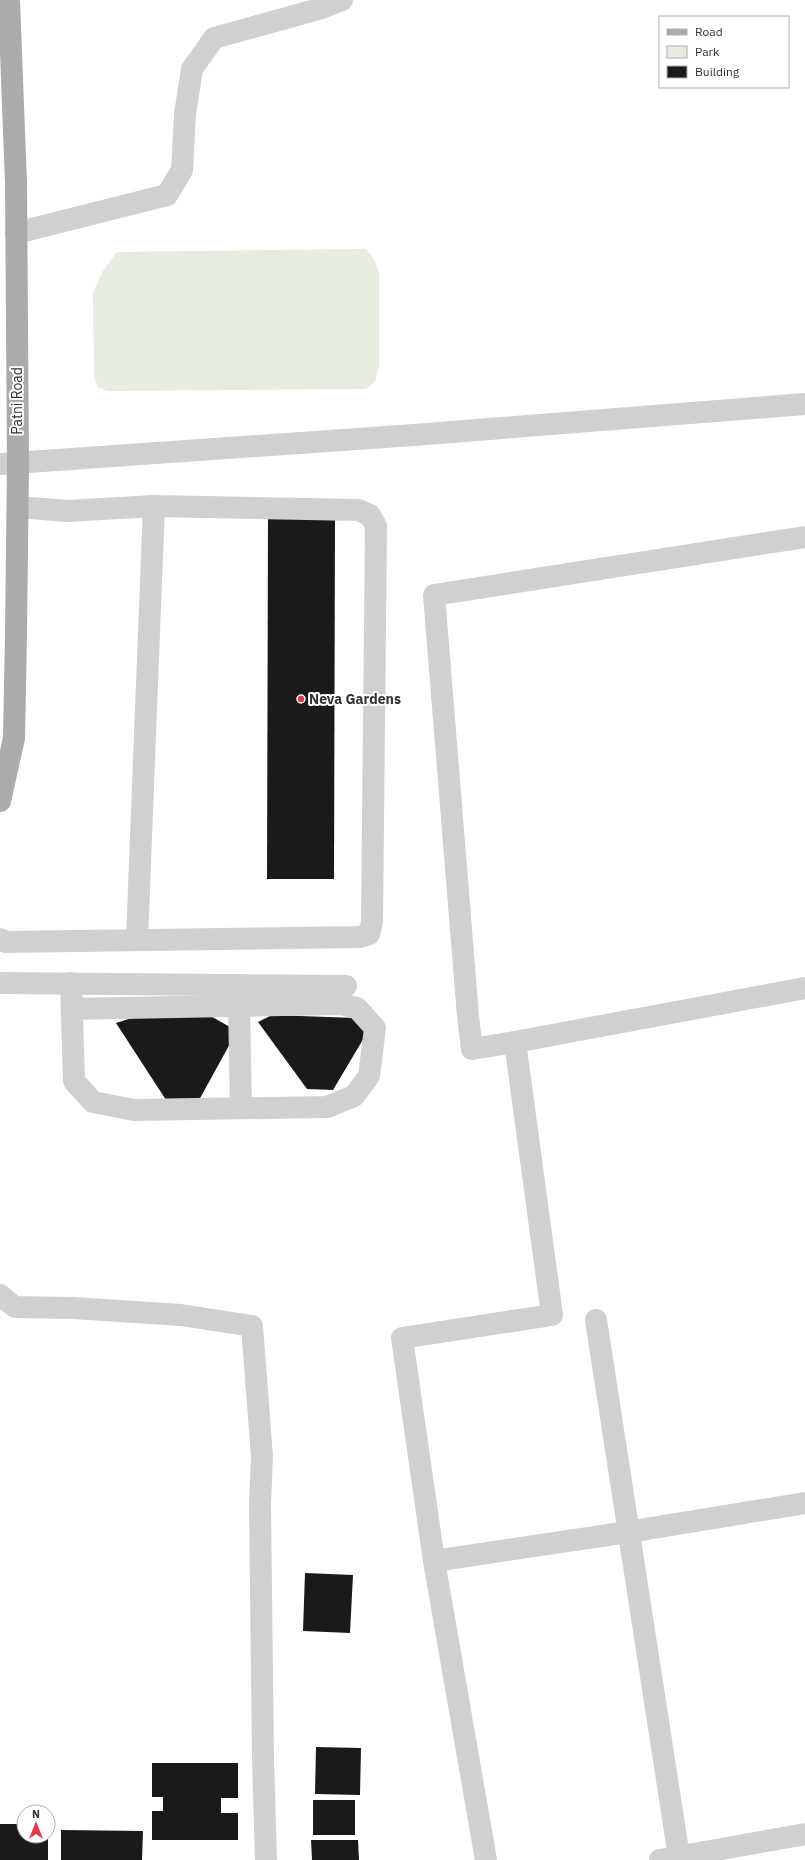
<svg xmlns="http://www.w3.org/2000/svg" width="805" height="1860" viewBox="0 0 805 1860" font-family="'IBM Plex Sans',sans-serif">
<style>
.green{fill:#e6ecdf}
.building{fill:#1a1a1a}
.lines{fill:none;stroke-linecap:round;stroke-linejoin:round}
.minor{stroke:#d0d0d0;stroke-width:22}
.major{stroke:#ababab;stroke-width:22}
.poi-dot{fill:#e63946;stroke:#fff;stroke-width:1.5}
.labels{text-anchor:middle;stroke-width:4;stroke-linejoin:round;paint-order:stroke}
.street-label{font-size:14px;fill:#333;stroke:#fff}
.poi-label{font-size:14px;font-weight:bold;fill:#333;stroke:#fff;text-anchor:start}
</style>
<rect width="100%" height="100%" fill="#fff"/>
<path class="green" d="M366 249 375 261 379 274V366L375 382 366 389 107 391 98 387 94 377 93 292 103 271 117 252Z"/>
<g class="building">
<path d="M268 519H335L334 879H267Z"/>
<path d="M157 1010H200L237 1031 198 1102 168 1103 116 1023Z"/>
<path d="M272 1015 356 1018 371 1026 333 1090 307 1089 258 1022Z"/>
<path d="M305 1573 353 1575 350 1633 303 1631Z"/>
<path d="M316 1747 361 1748 360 1795 315 1794Z"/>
<path d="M152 1763H238V1798H221V1813H238V1840H152V1811H163V1797H152Z"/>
<rect x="313" y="1800" width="42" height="35"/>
<path d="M0 1824H24V1836H48V1860H0Z"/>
<path d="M61 1830 143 1831 142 1860H61Z"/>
<path d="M311 1840H358L359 1860H312Z"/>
</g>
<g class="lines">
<g class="minor">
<path d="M16 233 167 195 182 170 185 114 192 69 214 38 319 9 342 0"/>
<path d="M0 464 414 435 805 404"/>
<path d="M0 939 5 942 360 937 369 934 372 922 376 526 370 515 358 510 154 506 67 511 18 507"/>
<path d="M137 939 154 506"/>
<path d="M0 983 346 986"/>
<path d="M71 983 74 1081 93 1102 134 1110 327 1107 354 1096 369 1076 375 1028 357 1008 341 1004 72 1009"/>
<path d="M239 1006 241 1108"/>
<path d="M515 1042 472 1049 468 1016 434 595 805 537"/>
<path d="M0 1295 15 1307 73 1308 181 1315 252 1326 262 1457 260 1504 263 1759 266 1860"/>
<path d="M596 1320 679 1857"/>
<path d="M434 1561 628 1532 805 1503"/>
<path d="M486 1860 434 1561 402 1338 552 1315 515 1042 805 988"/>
<path d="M660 1860 805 1834"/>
</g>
<path class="major" d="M0 801 14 738 16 634 18 463 16 183 9 0"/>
</g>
<circle class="poi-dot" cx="301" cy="699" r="4"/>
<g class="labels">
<g class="street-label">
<text transform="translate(17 401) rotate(-90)" y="5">Patni Road</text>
</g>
<g class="poi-label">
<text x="309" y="704">Neva Gardens</text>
</g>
</g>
<rect x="659" y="16" width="130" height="72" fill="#ffffff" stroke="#adadad"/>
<rect x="667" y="29" width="20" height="6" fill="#ababab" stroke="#adadad"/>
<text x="695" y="36" font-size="12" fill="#333333">Road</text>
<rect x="667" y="46" width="20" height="12" fill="#e6ecdf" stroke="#adadad"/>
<text x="695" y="56" font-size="12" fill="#333333">Park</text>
<rect x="667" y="66" width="20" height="12" fill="#1a1a1a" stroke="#adadad"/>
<text x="695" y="76" font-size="12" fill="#333333">Building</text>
<g transform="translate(36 1824)"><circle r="19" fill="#ffffff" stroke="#adadad"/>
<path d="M0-3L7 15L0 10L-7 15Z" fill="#e63946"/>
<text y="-6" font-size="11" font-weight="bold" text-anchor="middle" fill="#333333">N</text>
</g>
</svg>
